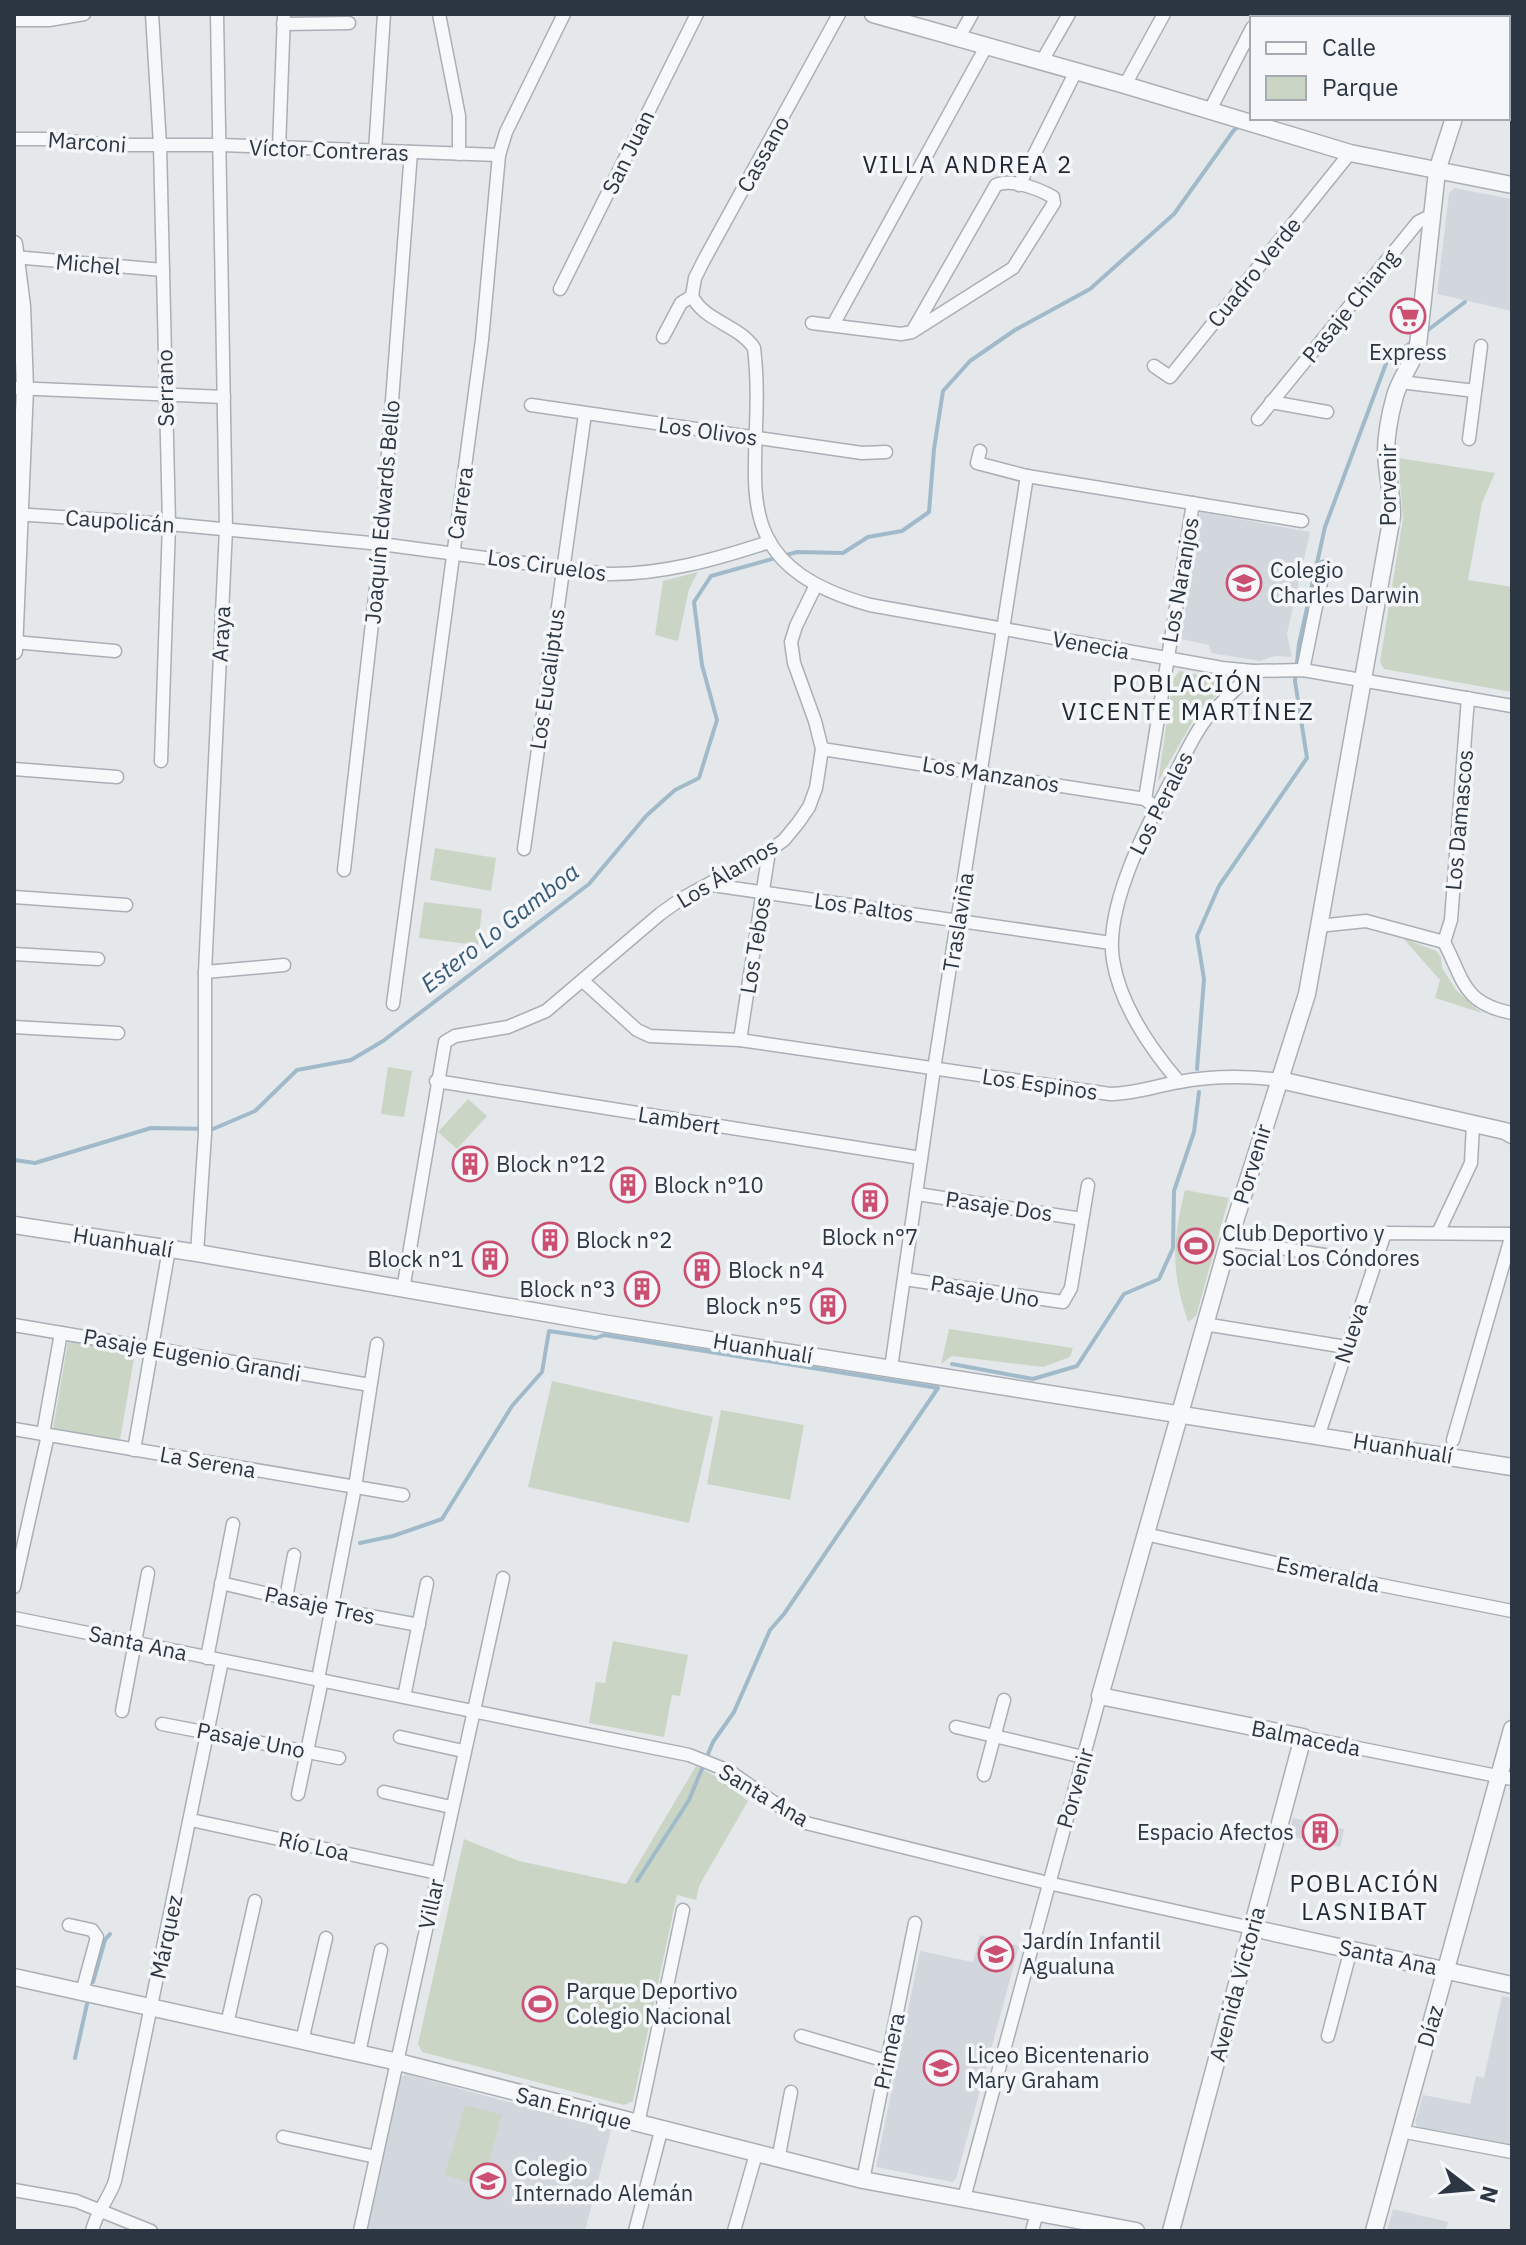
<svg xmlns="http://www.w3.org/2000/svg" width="1526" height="2245" viewBox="0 0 1526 2245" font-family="'IBM Plex Sans',sans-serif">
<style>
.built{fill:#d2d7dd}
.green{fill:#cbd5c6}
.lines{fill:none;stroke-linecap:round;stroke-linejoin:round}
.stream{stroke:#a1baca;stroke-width:4}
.minor-casing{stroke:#a9afb5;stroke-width:15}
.tertiary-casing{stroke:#a9afb5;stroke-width:19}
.minor{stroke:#f7f8fa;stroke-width:12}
.tertiary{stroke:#f7f8fa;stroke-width:16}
.labels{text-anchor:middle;stroke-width:7;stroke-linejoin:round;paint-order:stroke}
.street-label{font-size:22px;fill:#2c3743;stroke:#f4f6f9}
.poi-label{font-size:22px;fill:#2c3743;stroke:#f4f6f9;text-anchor:start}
.neighbourhood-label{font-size:24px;letter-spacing:2px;fill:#1e2834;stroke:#f4f6f9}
.water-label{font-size:24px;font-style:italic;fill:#375b76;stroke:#f4f6f9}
</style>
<rect width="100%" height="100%" fill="#e4e8eb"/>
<g class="built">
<path d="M1454 188 1512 199V311L1437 294 1449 193Z"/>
<path d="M1200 512 1310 532 1287 634 1292 657 1275 656 1260 661 1211 653 1209 645 1181 639Z"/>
<path d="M1293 1818 1344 1829 1340 1847 1288 1836Z"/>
<path d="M980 1935 1019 1946 956 2179 952 2182 876 2167 920 1951 973 1962Z"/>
<path d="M1502 1996 1512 1998V2146L1417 2128 1415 2122 1423 2095 1470 2104 1476 2076 1484 2078Z"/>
<path d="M406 2074 611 2130 585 2231H366L401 2078Z"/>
<path d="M1393 2209 1448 2222 1446 2231H1387Z"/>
</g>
<g class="green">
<path d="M1398 458 1495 473 1482 503 1468 580 1512 587V692L1384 669 1380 662 1403 518Z"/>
<path d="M698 572 689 589 678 641 655 635 663 581Z"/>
<path d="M1180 671 1223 680 1224 689 1199 710 1158 782 1173 679Z"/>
<path d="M435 848 496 858 491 891 430 880Z"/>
<path d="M424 902 482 909 478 945 419 938Z"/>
<path d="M1403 938 1436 951 1441 957 1442 968 1456 990 1482 1013 1435 998 1440 980Z"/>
<path d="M388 1067 412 1071 404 1117 381 1114Z"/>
<path d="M468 1099 487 1116 457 1149 438 1132Z"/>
<path d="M1185 1190 1229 1198 1196 1316 1188 1322C1171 1271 1172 1242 1185 1190Z"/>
<path d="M949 1329 1073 1348 1070 1357 1043 1367 952 1356 941 1364Z"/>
<path d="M68 1341 135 1352 120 1440 53 1429Z"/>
<path d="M552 1381 713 1417 689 1523 528 1487Z"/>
<path d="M721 1410 804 1425 790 1500 707 1484Z"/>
<path d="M613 1641 688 1655 680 1696 672 1695 664 1737 589 1723 596 1682 605 1683Z"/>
<path d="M696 1766 717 1777 748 1801 699 1886 696 1900 677 1895 633 2101 624 2105 422 2052 418 2044 464 1839 519 1861 626 1884Z"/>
<path d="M465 2105 502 2115 482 2186 445 2175Z"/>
</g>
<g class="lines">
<g class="stream">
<path d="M1507 18 1511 14"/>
<path d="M1424 333 1465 302"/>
<path d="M1197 1069 1204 979 1197 936 1219 886 1307 758 1295 681 1299 644 1325 527 1387 361 1414 340"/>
<path d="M14 1160 35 1163 151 1128 213 1129 255 1111 297 1070 351 1060 383 1041 589 884 646 816 675 790 699 778 717 720 702 665 694 602 711 576 797 552 843 553 868 537 902 531 929 512 934 449 943 391 970 361 1015 330 1090 289 1174 214 1234 130 1241 125"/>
<path d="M952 1364 1033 1379 1077 1366 1124 1294 1159 1279 1173 1248 1174 1191 1194 1132 1199 1092"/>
<path d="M360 1543 393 1536 442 1519 512 1406 542 1372 549 1331 596 1338 604 1335 938 1388 784 1614 770 1630 734 1712 713 1742 689 1800 637 1881"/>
<path d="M93 1982 105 1940 110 1934"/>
<path d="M75 2058 87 2004"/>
</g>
<g class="minor-casing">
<g id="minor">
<path d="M152 14 160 145 169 524 161 761"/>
<path d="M439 14 459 116V154"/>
<path d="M1440 14 1450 18"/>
<path d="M1257 18 1259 14"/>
<path d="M1336 18 1338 14"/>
<path d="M14 20H49L84 14"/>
<path d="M283 24 349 23"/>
<path d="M959 37 972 14"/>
<path d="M1042 61 1069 14"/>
<path d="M1125 85 1164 14"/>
<path d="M1210 110 1252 28"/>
<path d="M14 139H49L107 145H221L499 155"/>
<path d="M279 148 284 14"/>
<path d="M375 151 384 14"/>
<path d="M1019 185 1076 71"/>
<path d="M14 257 163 270"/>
<path d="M560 289 697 14"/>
<path d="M692 296C704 321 739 325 754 348 769 469 709 560 870 605L1222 668 1253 671 1303 670 1512 706"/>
<path d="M692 296 695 278 704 260 839 14"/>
<path d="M812 323 901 334 912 332 996 185C1011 178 1039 189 1053 197L1054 203 1013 268 912 332"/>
<path d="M833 325 987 45"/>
<path d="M663 337 681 303 692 296"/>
<path d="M1154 366 1170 377 1350 153"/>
<path d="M1400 382 1475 391"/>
<path d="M14 388 224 397"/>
<path d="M1271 402 1327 412"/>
<path d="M531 405 862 453 886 452"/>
<path d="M1258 419 1418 222 1432 215"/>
<path d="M1469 439 1481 346"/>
<path d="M980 451 977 463 1027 476 1302 521"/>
<path d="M14 514 169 524 381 544 606 574C662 575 717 559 769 542"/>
<path d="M14 642 115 651"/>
<path d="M1303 670 1324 567"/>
<path d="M822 749 1145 799 1156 808"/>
<path d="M14 769 117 777"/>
<path d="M1145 799 1193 503"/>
<path d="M524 849 585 414"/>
<path d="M344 870 381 544 411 152"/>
<path d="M712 885 1111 943"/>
<path d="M14 897 126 905"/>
<path d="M1318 926 1366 921 1444 942C1464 980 1462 1003 1512 1013"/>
<path d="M1444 942 1451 920 1468 698"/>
<path d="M14 954 98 959"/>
<path d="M205 972 284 965"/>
<path d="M583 981 637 1030 650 1036 740 1040 1110 1094C1135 1094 1155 1086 1179 1082 1211 1076 1248 1076 1280 1080"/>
<path d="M393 1004 482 340 499 155 506 132 564 14"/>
<path d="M14 1027 118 1033"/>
<path d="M740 1040 769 851"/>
<path d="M436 1081 921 1158"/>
<path d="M1179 1082C1150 1048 1120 1005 1113 960 1104 905 1150 819 1176 772 1185 755 1194 734 1206 719 1221 702 1238 688 1253 671"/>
<path d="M917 1194 1082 1219"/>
<path d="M1438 1233 1471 1163 1473 1124"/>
<path d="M1229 1240 1375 1263"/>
<path d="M197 1253 205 1134V972L226 529 217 14"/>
<path d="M904 1279 1063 1302 1071 1288 1088 1185"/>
<path d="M403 1290 445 1042 455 1036 508 1027 546 1011 660 914 681 899 769 851 784 840 798 823 809 807 816 788 822 749 815 721 794 663 791 642 796 626 816 585"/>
<path d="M1204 1324 1346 1347"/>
<path d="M14 1325 370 1385"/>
<path d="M891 1368 934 1069 1027 476"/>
<path d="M14 1429 403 1495"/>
<path d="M43 1434 61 1333"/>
<path d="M1319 1434 1385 1233 1512 1234"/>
<path d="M1453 1440 1512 1234"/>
<path d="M134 1450 169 1249"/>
<path d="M1145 1534 1320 1573 1512 1611"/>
<path d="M221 1583 332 1609 419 1625"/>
<path d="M14 1587 48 1435"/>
<path d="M286 1598 294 1555"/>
<path d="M14 1618 689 1755 729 1771 802 1822 1048 1883 1252 1928"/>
<path d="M207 1658 233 1524"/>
<path d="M318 1679 355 1487 377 1344"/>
<path d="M404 1697 427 1583"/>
<path d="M122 1711 148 1573"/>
<path d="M162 1724 339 1758"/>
<path d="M956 1727 1083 1757"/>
<path d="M400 1737 463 1751"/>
<path d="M1303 1737 1512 1779"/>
<path d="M984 1775 1004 1700"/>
<path d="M384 1792 451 1807"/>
<path d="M298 1794 322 1680"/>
<path d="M191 1820 437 1873"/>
<path d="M69 1925 92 1930 97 1937 82 1992"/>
<path d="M227 2024 255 1901"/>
<path d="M801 2036 886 2061"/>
<path d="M1328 2036 1351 1949"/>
<path d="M302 2041 326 1938"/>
<path d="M359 2053 381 1950"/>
<path d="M638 2124 683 1910"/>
<path d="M1400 2131 1512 2152"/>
<path d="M283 2137 376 2157"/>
<path d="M778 2160 791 2092"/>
<path d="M863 2180 915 1923"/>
<path d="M14 2190 76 2201 151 2231"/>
<path d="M964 2198 1100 1696"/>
<path d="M92 2231C96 2212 109 2199 115 2181L222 1661"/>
<path d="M360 2231 503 1578"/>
<path d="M635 2231 661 2131"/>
<path d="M734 2231 756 2154"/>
<path d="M1032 2231 1037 2213"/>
</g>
</g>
<g class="tertiary-casing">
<g id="tertiary">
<path d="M873 14 1125 85 1350 153 1512 185"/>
<path d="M1488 18 1489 14"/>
<path d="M14 244 22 306 25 388 14 651"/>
<path d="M1280 1080 1505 1131 1512 1135"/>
<path d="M14 1225 197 1253 608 1324 1512 1467"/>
<path d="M1252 1928 1512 1985"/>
<path d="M14 1977 398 2062 863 2180 1136 2231"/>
<path d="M1171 2231 1303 1737 1100 1696 1229 1240 1307 994 1392 516C1392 494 1387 474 1386 453 1386 434 1390 414 1395 396 1400 378 1413 363 1418 345L1437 171 1454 118"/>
<path d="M1374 2231 1512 1729"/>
</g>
</g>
<use href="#minor" class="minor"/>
<use href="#tertiary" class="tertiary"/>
</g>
<defs>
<g id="supermarket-ring" transform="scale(1.8)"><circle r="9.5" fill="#f4f6f9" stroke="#ca4f71" stroke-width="1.5"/><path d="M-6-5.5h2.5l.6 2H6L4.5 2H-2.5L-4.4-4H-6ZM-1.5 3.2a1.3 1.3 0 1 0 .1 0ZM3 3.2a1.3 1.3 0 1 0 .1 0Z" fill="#ca4f71"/></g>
<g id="school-ring" transform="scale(1.8)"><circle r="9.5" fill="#f4f6f9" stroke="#ca4f71" stroke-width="1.5"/><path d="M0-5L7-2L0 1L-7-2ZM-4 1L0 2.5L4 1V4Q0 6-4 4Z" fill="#ca4f71"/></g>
<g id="building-ring" transform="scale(1.8)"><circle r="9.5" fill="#f4f6f9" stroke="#ca4f71" stroke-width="1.5"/><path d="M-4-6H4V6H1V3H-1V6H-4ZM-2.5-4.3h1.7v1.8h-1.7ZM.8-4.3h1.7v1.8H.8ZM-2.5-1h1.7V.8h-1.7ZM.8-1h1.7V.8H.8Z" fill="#ca4f71"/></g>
<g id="stadium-ring" transform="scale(1.8)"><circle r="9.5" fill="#f4f6f9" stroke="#ca4f71" stroke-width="1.5"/><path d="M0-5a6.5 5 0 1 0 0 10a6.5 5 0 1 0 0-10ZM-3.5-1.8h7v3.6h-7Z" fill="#ca4f71"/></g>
</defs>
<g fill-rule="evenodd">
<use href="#supermarket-ring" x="1408" y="316"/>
<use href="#school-ring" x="1244" y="583"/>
<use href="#building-ring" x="470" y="1164"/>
<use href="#building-ring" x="628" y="1185"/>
<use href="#building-ring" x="870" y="1201"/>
<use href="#building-ring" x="550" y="1240"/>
<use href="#stadium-ring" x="1196" y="1246"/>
<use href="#building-ring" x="490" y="1259"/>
<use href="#building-ring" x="702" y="1270"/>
<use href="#building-ring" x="642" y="1289"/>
<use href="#building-ring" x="828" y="1306"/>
<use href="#building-ring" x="1320" y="1832"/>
<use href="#school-ring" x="996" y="1954"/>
<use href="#stadium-ring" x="540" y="2004"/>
<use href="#school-ring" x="941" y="2068"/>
<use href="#school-ring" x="488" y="2181"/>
</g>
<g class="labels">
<g class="street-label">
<text transform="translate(87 142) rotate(4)" y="8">Marconi</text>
<text transform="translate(329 150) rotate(2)" y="8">Víctor Contreras</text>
<text transform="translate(628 152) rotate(-64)" y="8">San Juan</text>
<text transform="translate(763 154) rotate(-61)" y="8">Cassano</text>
<text transform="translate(88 264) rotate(5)" y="8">Michel</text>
<text transform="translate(1254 272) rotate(-51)" y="8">Cuadro Verde</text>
<text transform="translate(1350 306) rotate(-51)" y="8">Pasaje Chiang</text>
<text transform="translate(165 388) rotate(-91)" y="8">Serrano</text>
<text transform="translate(708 431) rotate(8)" y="8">Los Olivos</text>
<text transform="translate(1388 485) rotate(-90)" y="8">Porvenir</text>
<text transform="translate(460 503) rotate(-82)" y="8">Carrera</text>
<text transform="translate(382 512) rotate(-85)" y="8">Joaquín Edwards Bello</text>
<text transform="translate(120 521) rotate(4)" y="8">Caupolicán</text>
<text transform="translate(547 565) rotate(8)" y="8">Los Ciruelos</text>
<text transform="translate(1180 580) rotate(-80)" y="8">Los Naranjos</text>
<text transform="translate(221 634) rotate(-87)" y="8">Araya</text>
<text transform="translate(1091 645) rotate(10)" y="8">Venecia</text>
<text transform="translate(547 679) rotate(-82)" y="8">Los Eucaliptus</text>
<text transform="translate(991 774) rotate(9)" y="8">Los Manzanos</text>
<text transform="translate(1161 803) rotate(-63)" y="8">Los Perales</text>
<text transform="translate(1459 820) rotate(-85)" y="8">Los Damascos</text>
<text transform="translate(727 873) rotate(-31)" y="8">Los Álamos</text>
<text transform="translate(864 907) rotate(8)" y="8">Los Paltos</text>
<text transform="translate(958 922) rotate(-81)" y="8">Traslaviña</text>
<text transform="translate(755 945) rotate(-81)" y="8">Los Tebos</text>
<text transform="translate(1040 1084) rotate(8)" y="8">Los Espinos</text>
<text transform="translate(679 1120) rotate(9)" y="8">Lambert</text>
<text transform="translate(1252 1164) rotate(-73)" y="8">Porvenir</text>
<text transform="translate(999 1206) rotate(8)" y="8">Pasaje Dos</text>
<text transform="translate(123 1242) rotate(9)" y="8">Huanhualí</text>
<text transform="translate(985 1291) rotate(9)" y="8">Pasaje Uno</text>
<text transform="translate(1351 1333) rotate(-72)" y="8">Nueva</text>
<text transform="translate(763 1348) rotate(9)" y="8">Huanhualí</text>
<text transform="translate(192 1355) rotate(10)" y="8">Pasaje Eugenio Grandi</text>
<text transform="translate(1403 1448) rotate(9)" y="8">Huanhualí</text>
<text transform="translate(208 1462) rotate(10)" y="8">La Serena</text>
<text transform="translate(1328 1574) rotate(12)" y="8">Esmeralda</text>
<text transform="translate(320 1605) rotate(12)" y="8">Pasaje Tres</text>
<text transform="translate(138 1643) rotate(12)" y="8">Santa Ana</text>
<text transform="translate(1306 1738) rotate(11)" y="8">Balmaceda</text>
<text transform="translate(251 1740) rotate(11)" y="8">Pasaje Uno</text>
<text transform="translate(1075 1788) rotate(-74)" y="8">Porvenir</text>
<text transform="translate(764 1795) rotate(31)" y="8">Santa Ana</text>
<text transform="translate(314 1846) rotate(12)" y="8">Río Loa</text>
<text transform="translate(431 1904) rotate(-78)" y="8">Villar</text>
<text transform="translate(166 1937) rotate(-78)" y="8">Márquez</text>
<text transform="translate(1388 1957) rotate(12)" y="8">Santa Ana</text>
<text transform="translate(1237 1984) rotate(-75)" y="8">Avenida Victoria</text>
<text transform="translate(1430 2026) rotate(-74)" y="8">Díaz</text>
<text transform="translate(889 2051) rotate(-78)" y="8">Primera</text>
<text transform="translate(574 2108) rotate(14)" y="8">San Enrique</text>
</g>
<g class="poi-label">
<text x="1408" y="360" text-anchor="middle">Express</text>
<text x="1270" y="578">Colegio<tspan x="1270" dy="25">Charles Darwin</tspan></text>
<text x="496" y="1172">Block n°12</text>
<text x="654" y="1193">Block n°10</text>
<text x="1222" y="1241">Club Deportivo y<tspan x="1222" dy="25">Social Los Cóndores</tspan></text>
<text x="870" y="1245" text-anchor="middle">Block n°7</text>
<text x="576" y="1248">Block n°2</text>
<text x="464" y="1267" text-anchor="end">Block n°1</text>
<text x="728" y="1278">Block n°4</text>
<text x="616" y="1297" text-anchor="end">Block n°3</text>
<text x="802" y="1314" text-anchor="end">Block n°5</text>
<text x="1294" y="1840" text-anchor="end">Espacio Afectos</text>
<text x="1022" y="1949">Jardín Infantil<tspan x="1022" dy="25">Agualuna</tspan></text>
<text x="566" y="1999">Parque Deportivo<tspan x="566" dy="25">Colegio Nacional</tspan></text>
<text x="967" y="2063">Liceo Bicentenario<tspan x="967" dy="25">Mary Graham</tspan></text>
<text x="514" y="2176">Colegio<tspan x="514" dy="25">Internado Alemán</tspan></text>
</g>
<g class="neighbourhood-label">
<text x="968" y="173">VILLA ANDREA 2</text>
<text x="1188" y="692">POBLACIÓN<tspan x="1188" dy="28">VICENTE MARTÍNEZ</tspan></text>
<text x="1365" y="1892">POBLACIÓN<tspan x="1365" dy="28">LASNIBAT</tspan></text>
</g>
<g class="water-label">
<text transform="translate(500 928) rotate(-38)" y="8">Estero Lo Gamboa</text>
</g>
</g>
<rect width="1526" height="2245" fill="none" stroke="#2c3743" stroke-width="32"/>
<rect x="1250" y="16" width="260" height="104" fill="#f4f6f9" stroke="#a4aab0" stroke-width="2"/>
<rect x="1266" y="42" width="40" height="12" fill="#f7f8fa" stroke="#a4aab0" stroke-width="2"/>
<text x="1322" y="56" font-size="24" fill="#2c3743">Calle</text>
<rect x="1266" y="76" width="40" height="24" fill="#cbd5c6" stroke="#a4aab0" stroke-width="2"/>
<text x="1322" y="96" font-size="24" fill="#2c3743">Parque</text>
<g transform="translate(1470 2189) rotate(106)" stroke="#f4f6f9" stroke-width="6" paint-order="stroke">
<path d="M0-6L14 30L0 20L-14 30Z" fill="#2c3743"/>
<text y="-12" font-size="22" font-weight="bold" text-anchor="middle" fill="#2c3743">N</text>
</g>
</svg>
